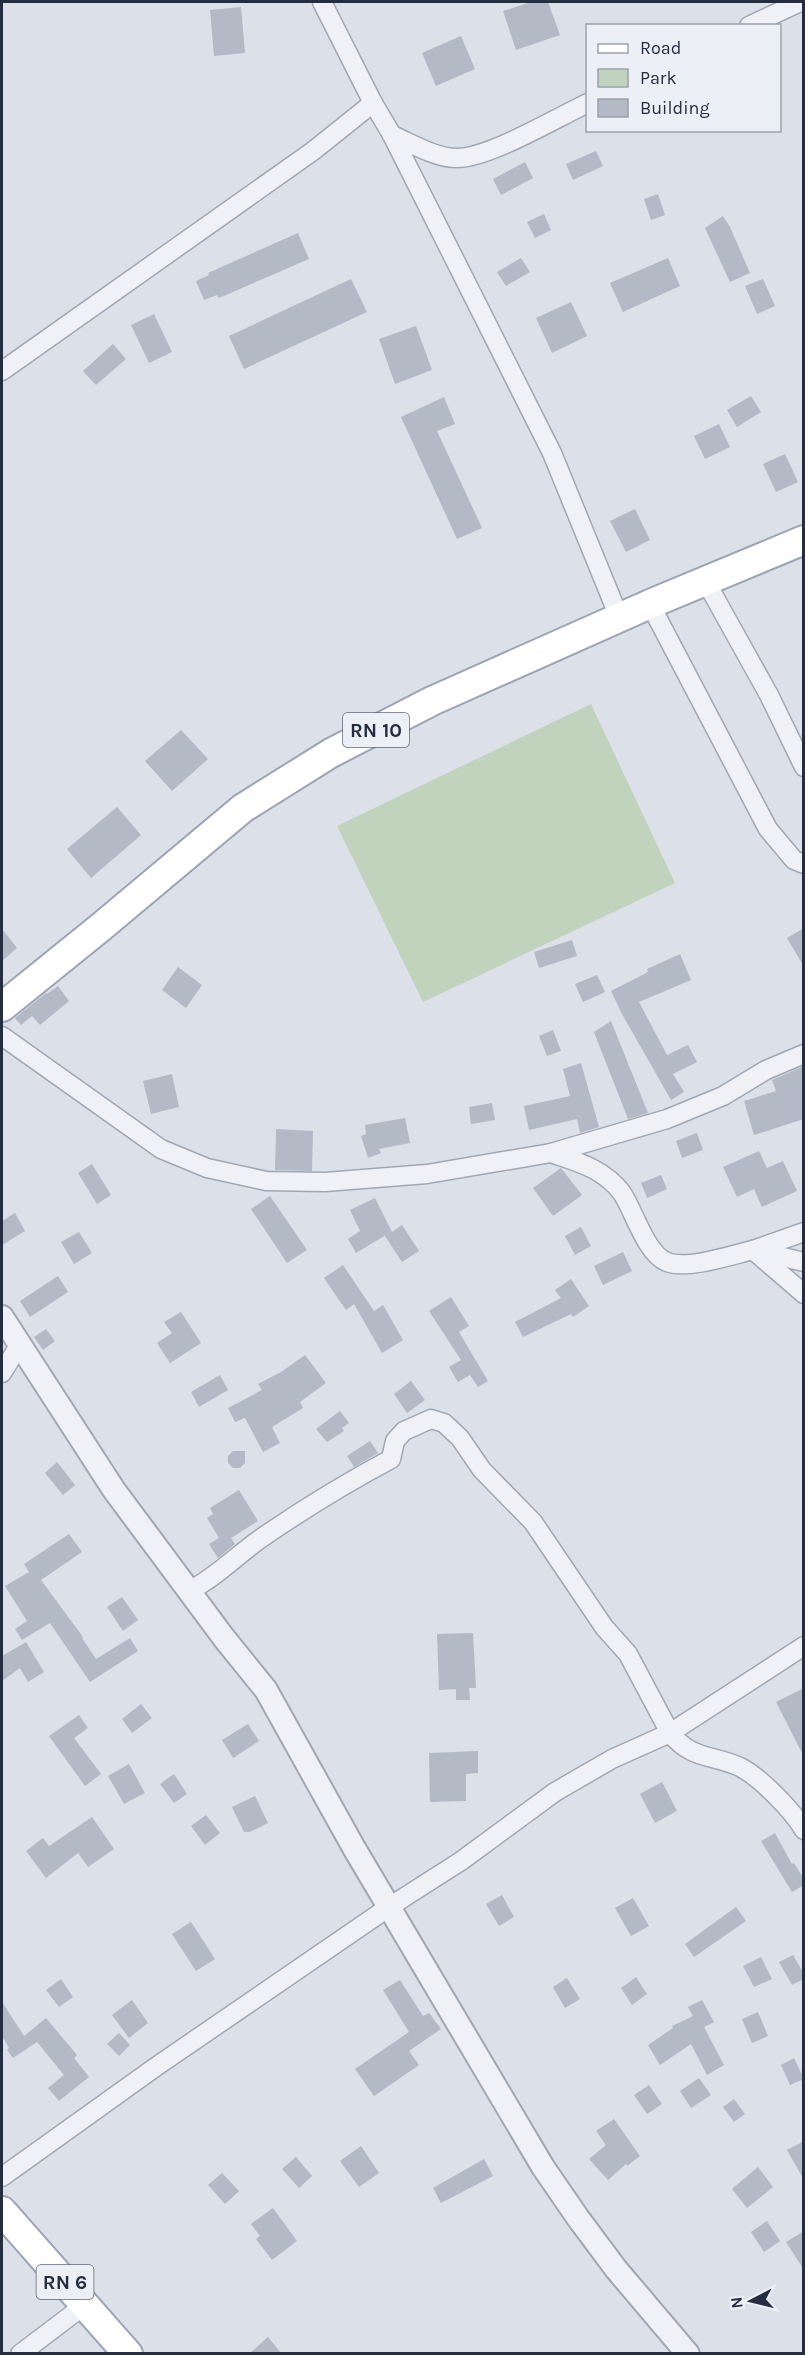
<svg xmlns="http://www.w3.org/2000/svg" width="805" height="2355" viewBox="0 0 805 2355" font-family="Karla,sans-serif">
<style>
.green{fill:#c1d3bd}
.building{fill:#b3b9c5}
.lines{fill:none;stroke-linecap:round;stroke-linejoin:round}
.minor-casing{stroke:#a1a7b2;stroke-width:21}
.tertiary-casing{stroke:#a1a7b2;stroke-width:26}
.primary-casing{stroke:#9ba3b5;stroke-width:32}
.minor{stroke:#eff1f6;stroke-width:18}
.tertiary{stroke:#eff1f6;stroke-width:22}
.primary{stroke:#fff;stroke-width:28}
.labels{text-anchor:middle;stroke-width:6;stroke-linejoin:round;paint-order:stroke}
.shield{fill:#eceff6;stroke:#616777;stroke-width:1.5}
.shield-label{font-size:20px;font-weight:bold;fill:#252d40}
</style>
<rect width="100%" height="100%" fill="#dce0e8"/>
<path class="green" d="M591 704 675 883 423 1002 337 826Z"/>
<g class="building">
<path d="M531 2H548L560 35 516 50 503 11Z"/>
<path d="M241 7 245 53 214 56 210 10Z"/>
<path d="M461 36 475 69 436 86 422 53Z"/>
<path d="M596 151 603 166 573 180 566 164Z"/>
<path d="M525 162 533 178 501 195 493 179Z"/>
<path d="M658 194 665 215 651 220 644 199Z"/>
<path d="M544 214 551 230 535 238 527 222Z"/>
<path d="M723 216 730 227 750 273 730 282 705 228Z"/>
<path d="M298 233 309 259 219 298 217 295 204 300 196 281 209 275 208 273Z"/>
<path d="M521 258 530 272 506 286 497 272Z"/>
<path d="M668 258 680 286 623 312 610 283Z"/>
<path d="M351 279 367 312 244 369 229 336Z"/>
<path d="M763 279 775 306 757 314 745 286Z"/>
<path d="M571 302 587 336 552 353 536 318Z"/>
<path d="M154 314 172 352 149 363 131 325Z"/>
<path d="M416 326 432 370 395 384 379 339Z"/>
<path d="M113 344 126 359 96 385 83 371Z"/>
<path d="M751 396 761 412 737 427 727 410Z"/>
<path d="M444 397 455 424 437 431 482 528 457 539 401 417Z"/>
<path d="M719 424 730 447 705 459 694 436Z"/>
<path d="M785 454 798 482 776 492 763 464Z"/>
<path d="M635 509 650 540 626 552 610 521Z"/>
<path d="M181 730 208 759 172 791 145 761Z"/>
<path d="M117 807 141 835 91 878 67 849Z"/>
<path d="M804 928V967L787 938Z"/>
<path d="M2 929 17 948 2 961Z"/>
<path d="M572 940 577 956 539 968 534 952Z"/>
<path d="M680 954 691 980 639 1002 667 1055 688 1045 697 1062 673 1074 684 1092 671 1100 622 1014 611 991 648 972 647 969Z"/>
<path d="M178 967 202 985 186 1008 162 990Z"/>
<path d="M597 975 605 992 583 1002 575 984Z"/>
<path d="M58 986 69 1001 40 1025 32 1016 21 1025 15 1018 46 993 47 994Z"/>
<path d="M611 1021 648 1113 628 1119 594 1032Z"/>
<path d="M553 1030 561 1051 547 1056 539 1036Z"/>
<path d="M581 1063 599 1127 580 1133 577 1119 529 1130 524 1106 570 1096 563 1069Z"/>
<path d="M804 1066V1119L754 1135 744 1101 776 1091 772 1080Z"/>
<path d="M172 1074 179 1107 151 1114 143 1081Z"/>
<path d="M492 1103 495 1120 471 1124 469 1107Z"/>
<path d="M405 1118 410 1143 379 1149 381 1153 368 1158 361 1136 366 1134 365 1125Z"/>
<path d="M276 1129 313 1131 312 1171 275 1170Z"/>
<path d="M697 1133 703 1150 682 1158 676 1141Z"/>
<path d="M759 1151 767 1168 783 1161 797 1191 762 1207 754 1189 737 1197 723 1167Z"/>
<path d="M92 1164 111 1195 97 1204 78 1173Z"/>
<path d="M561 1168 582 1195 553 1216 533 1188Z"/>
<path d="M661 1175 667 1189 647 1198 641 1183Z"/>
<path d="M270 1196 307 1250 287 1263 251 1209Z"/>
<path d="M375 1198 392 1232 402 1225 419 1251 402 1262 385 1236 386 1235 356 1253 348 1239 360 1231 350 1210Z"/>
<path d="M15 1213 25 1231 2 1245V1221Z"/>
<path d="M581 1227 591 1246 575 1255 565 1236Z"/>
<path d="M79 1232 92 1253 74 1264 61 1242Z"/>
<path d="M623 1252 632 1271 603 1285 594 1266Z"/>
<path d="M343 1265 374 1311 383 1305 403 1340 382 1353 354 1304 346 1310 324 1278Z"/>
<path d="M58 1276 68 1292 30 1317 20 1301Z"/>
<path d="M571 1279 589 1306 573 1317 571 1314 523 1337 515 1322 561 1298 555 1290Z"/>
<path d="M451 1297 469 1326 459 1332 488 1381 478 1387 470 1375 458 1382 449 1367 461 1360 429 1311Z"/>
<path d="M181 1312 201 1343 170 1363 157 1343 172 1333 164 1322Z"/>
<path d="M46 1329 55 1341 43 1350 34 1337Z"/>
<path d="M305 1355 326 1383 300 1402 303 1408 272 1427 280 1443 263 1452 245 1418 235 1422 228 1408 262 1390 258 1384 281 1372Z"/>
<path d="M220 1375 228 1390 199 1407 191 1392Z"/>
<path d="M411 1381 425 1400 407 1413 394 1394Z"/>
<path d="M340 1411 349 1423 342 1428 344 1431 327 1442 316 1429Z"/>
<path d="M370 1441 378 1453 354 1467 347 1456Z"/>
<path d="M233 1451H245V1463L240 1468H233L228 1463V1456Z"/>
<path d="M57 1462 75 1485 63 1495 45 1473Z"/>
<path d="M239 1490 258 1521 231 1538 235 1544 218 1558 209 1544 219 1538 207 1518 213 1514 210 1508Z"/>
<path d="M69 1534 82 1552 41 1580 83 1637 82 1638 96 1659 130 1638 138 1651 90 1682 50 1623 22 1640 15 1629 27 1621 5 1586 29 1572 24 1564Z"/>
<path d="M122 1597 138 1620 123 1631 107 1607Z"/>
<path d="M473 1633 476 1688H469L470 1700H456V1689L439 1690 437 1634Z"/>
<path d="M26 1642 44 1672 28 1682 20 1668 2 1681V1656Z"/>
<path d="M804 1688V1757L776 1702Z"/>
<path d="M141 1704 152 1718 132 1733 122 1719Z"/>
<path d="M79 1715 88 1728 74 1738 101 1774 85 1786 49 1736Z"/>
<path d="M248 1724 259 1741 233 1758 222 1740Z"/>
<path d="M478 1751V1773L466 1774V1801L430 1802 429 1753Z"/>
<path d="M129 1764 145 1793 124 1804 108 1776Z"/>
<path d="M174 1774 187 1794 174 1803 160 1784Z"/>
<path d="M662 1782 677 1811 655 1823 640 1794Z"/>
<path d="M255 1796 268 1823 250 1832H244L232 1807Z"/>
<path d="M206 1815 220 1833 205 1845 191 1826Z"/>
<path d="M92 1817 114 1849 88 1867 78 1853 46 1878 26 1851 43 1838 49 1846Z"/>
<path d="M775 1833 792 1864 794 1863 804 1879V1885L792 1892 761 1841Z"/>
<path d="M502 1895 514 1917 499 1926 486 1904Z"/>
<path d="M633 1898 649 1926 631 1936 615 1908Z"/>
<path d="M736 1907 746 1921 694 1957 685 1944Z"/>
<path d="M191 1922 215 1959 196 1971 172 1934Z"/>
<path d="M793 1955 804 1974V1979L792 1985 779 1962Z"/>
<path d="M761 1957 772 1979 754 1987 743 1966Z"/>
<path d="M636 1977 647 1994 632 2005 621 1988Z"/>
<path d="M567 1978 580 1999 565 2008 553 1987Z"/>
<path d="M61 1979 73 1997 59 2007 46 1990Z"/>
<path d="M400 1980 423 2016 429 2013 441 2029 409 2051 419 2065 374 2096 355 2069 409 2032 383 1990Z"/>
<path d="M132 2000 148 2023 129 2038 112 2015Z"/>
<path d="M702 2000 714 2022 704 2027 724 2065 707 2075 691 2044 660 2065 648 2045 673 2028 672 2026 693 2016 688 2007Z"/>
<path d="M2 2002 24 2036 46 2018 77 2055 74 2058 89 2077 59 2101 48 2088 64 2075 37 2042 13 2058 7 2050 9 2048 2 2036Z"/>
<path d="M758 2012 768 2036 752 2043 742 2019Z"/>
<path d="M119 2033 130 2045 119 2056 107 2044Z"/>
<path d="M794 2058 804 2079 790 2085 781 2065Z"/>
<path d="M699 2078 711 2095 691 2108 680 2091Z"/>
<path d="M649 2085 662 2104 647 2114 634 2095Z"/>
<path d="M734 2099 745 2114 734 2122 723 2107Z"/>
<path d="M614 2119 640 2156 627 2166 626 2164 608 2180 589 2159 606 2145 596 2131Z"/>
<path d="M804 2141V2180L787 2150Z"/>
<path d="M361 2146 379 2173 359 2187 340 2161Z"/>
<path d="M296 2157 312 2176 299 2188 282 2169Z"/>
<path d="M484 2159 493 2176 441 2203 433 2188Z"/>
<path d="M758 2167 773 2187 747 2208 732 2189Z"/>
<path d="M222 2173 239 2191 225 2204 208 2185Z"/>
<path d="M273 2208 297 2241 272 2260 256 2239 260 2236 251 2224Z"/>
<path d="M767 2221 780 2241 764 2252 751 2232Z"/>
<path d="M804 2231V2270L786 2242Z"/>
<path d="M268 2337 282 2354H249Z"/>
</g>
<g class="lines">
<g class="minor-casing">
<g id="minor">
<path d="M322 2 373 103 392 135 552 453 619 617"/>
<path d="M749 26 800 2"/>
<path d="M392 135C411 143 435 158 457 158 489 158 556 118 588 103"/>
<path d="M2 371 313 151 373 103"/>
<path d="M705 580 769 695 804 767"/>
<path d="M650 604 768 829 794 860 804 864"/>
<path d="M2 1036 161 1149 207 1168 266 1181 325 1182 427 1174 551 1153 667 1119 723 1096 766 1070 804 1054"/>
<path d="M551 1153C578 1162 604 1169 622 1193 634 1211 646 1254 667 1262 687 1270 732 1255 753 1250L804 1294"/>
<path d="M804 1232 753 1250 804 1262"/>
<path d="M2 1373 20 1344"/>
<path d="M189 1591C215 1578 236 1556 260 1539 302 1510 346 1483 391 1459L395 1441 404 1431 431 1419 444 1423 460 1438 482 1470 533 1522 604 1627 628 1654 670 1733C692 1760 711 1754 740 1767 760 1777 793 1811 804 1830"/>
<path d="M2 2177 157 2066 389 1907 461 1861 555 1792 612 1759 670 1733 804 1646"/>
<path d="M20 2354 86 2304"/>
</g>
</g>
<g class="tertiary-casing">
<path id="tertiary" d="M2 1317 114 1490 224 1638 266 1690 354 1848 543 2167 578 2218 616 2269 688 2354"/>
</g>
<g class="primary-casing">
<g id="primary">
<path d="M2 1007 101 927 243 808 331 753 432 701 650 604 804 540"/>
<path d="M2 2211 128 2354"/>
</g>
</g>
<use href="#minor" class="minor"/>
<use href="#tertiary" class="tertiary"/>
<use href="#primary" class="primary"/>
</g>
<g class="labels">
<g class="shield">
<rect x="343" y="713" width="66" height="34" rx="4.5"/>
<rect x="36.5" y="2265" width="57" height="34" rx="4.5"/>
</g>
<g class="shield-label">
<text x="376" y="737">RN 10</text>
<text x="65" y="2289">RN 6</text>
</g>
</g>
<rect width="805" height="2355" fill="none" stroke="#252d40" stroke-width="6"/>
<rect x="586" y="24" width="195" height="108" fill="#eceff6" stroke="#9ca1ad" stroke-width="1.5"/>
<rect x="598" y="44" width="30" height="9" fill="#ffffff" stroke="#9ca1ad" stroke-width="1.5"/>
<text x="640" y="54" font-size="18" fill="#252d40">Road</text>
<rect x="598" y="69" width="30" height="18" fill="#c1d3bd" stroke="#9ca1ad" stroke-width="1.5"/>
<text x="640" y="84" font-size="18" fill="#252d40">Park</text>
<rect x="598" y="99" width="30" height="18" fill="#b3b9c5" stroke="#9ca1ad" stroke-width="1.5"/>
<text x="640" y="114" font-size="18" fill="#252d40">Building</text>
<g transform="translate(751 2301) rotate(263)" stroke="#eceff6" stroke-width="4.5" paint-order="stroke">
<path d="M0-4.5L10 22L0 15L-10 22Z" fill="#252d40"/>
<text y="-9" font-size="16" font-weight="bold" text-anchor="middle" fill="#252d40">N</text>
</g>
</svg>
